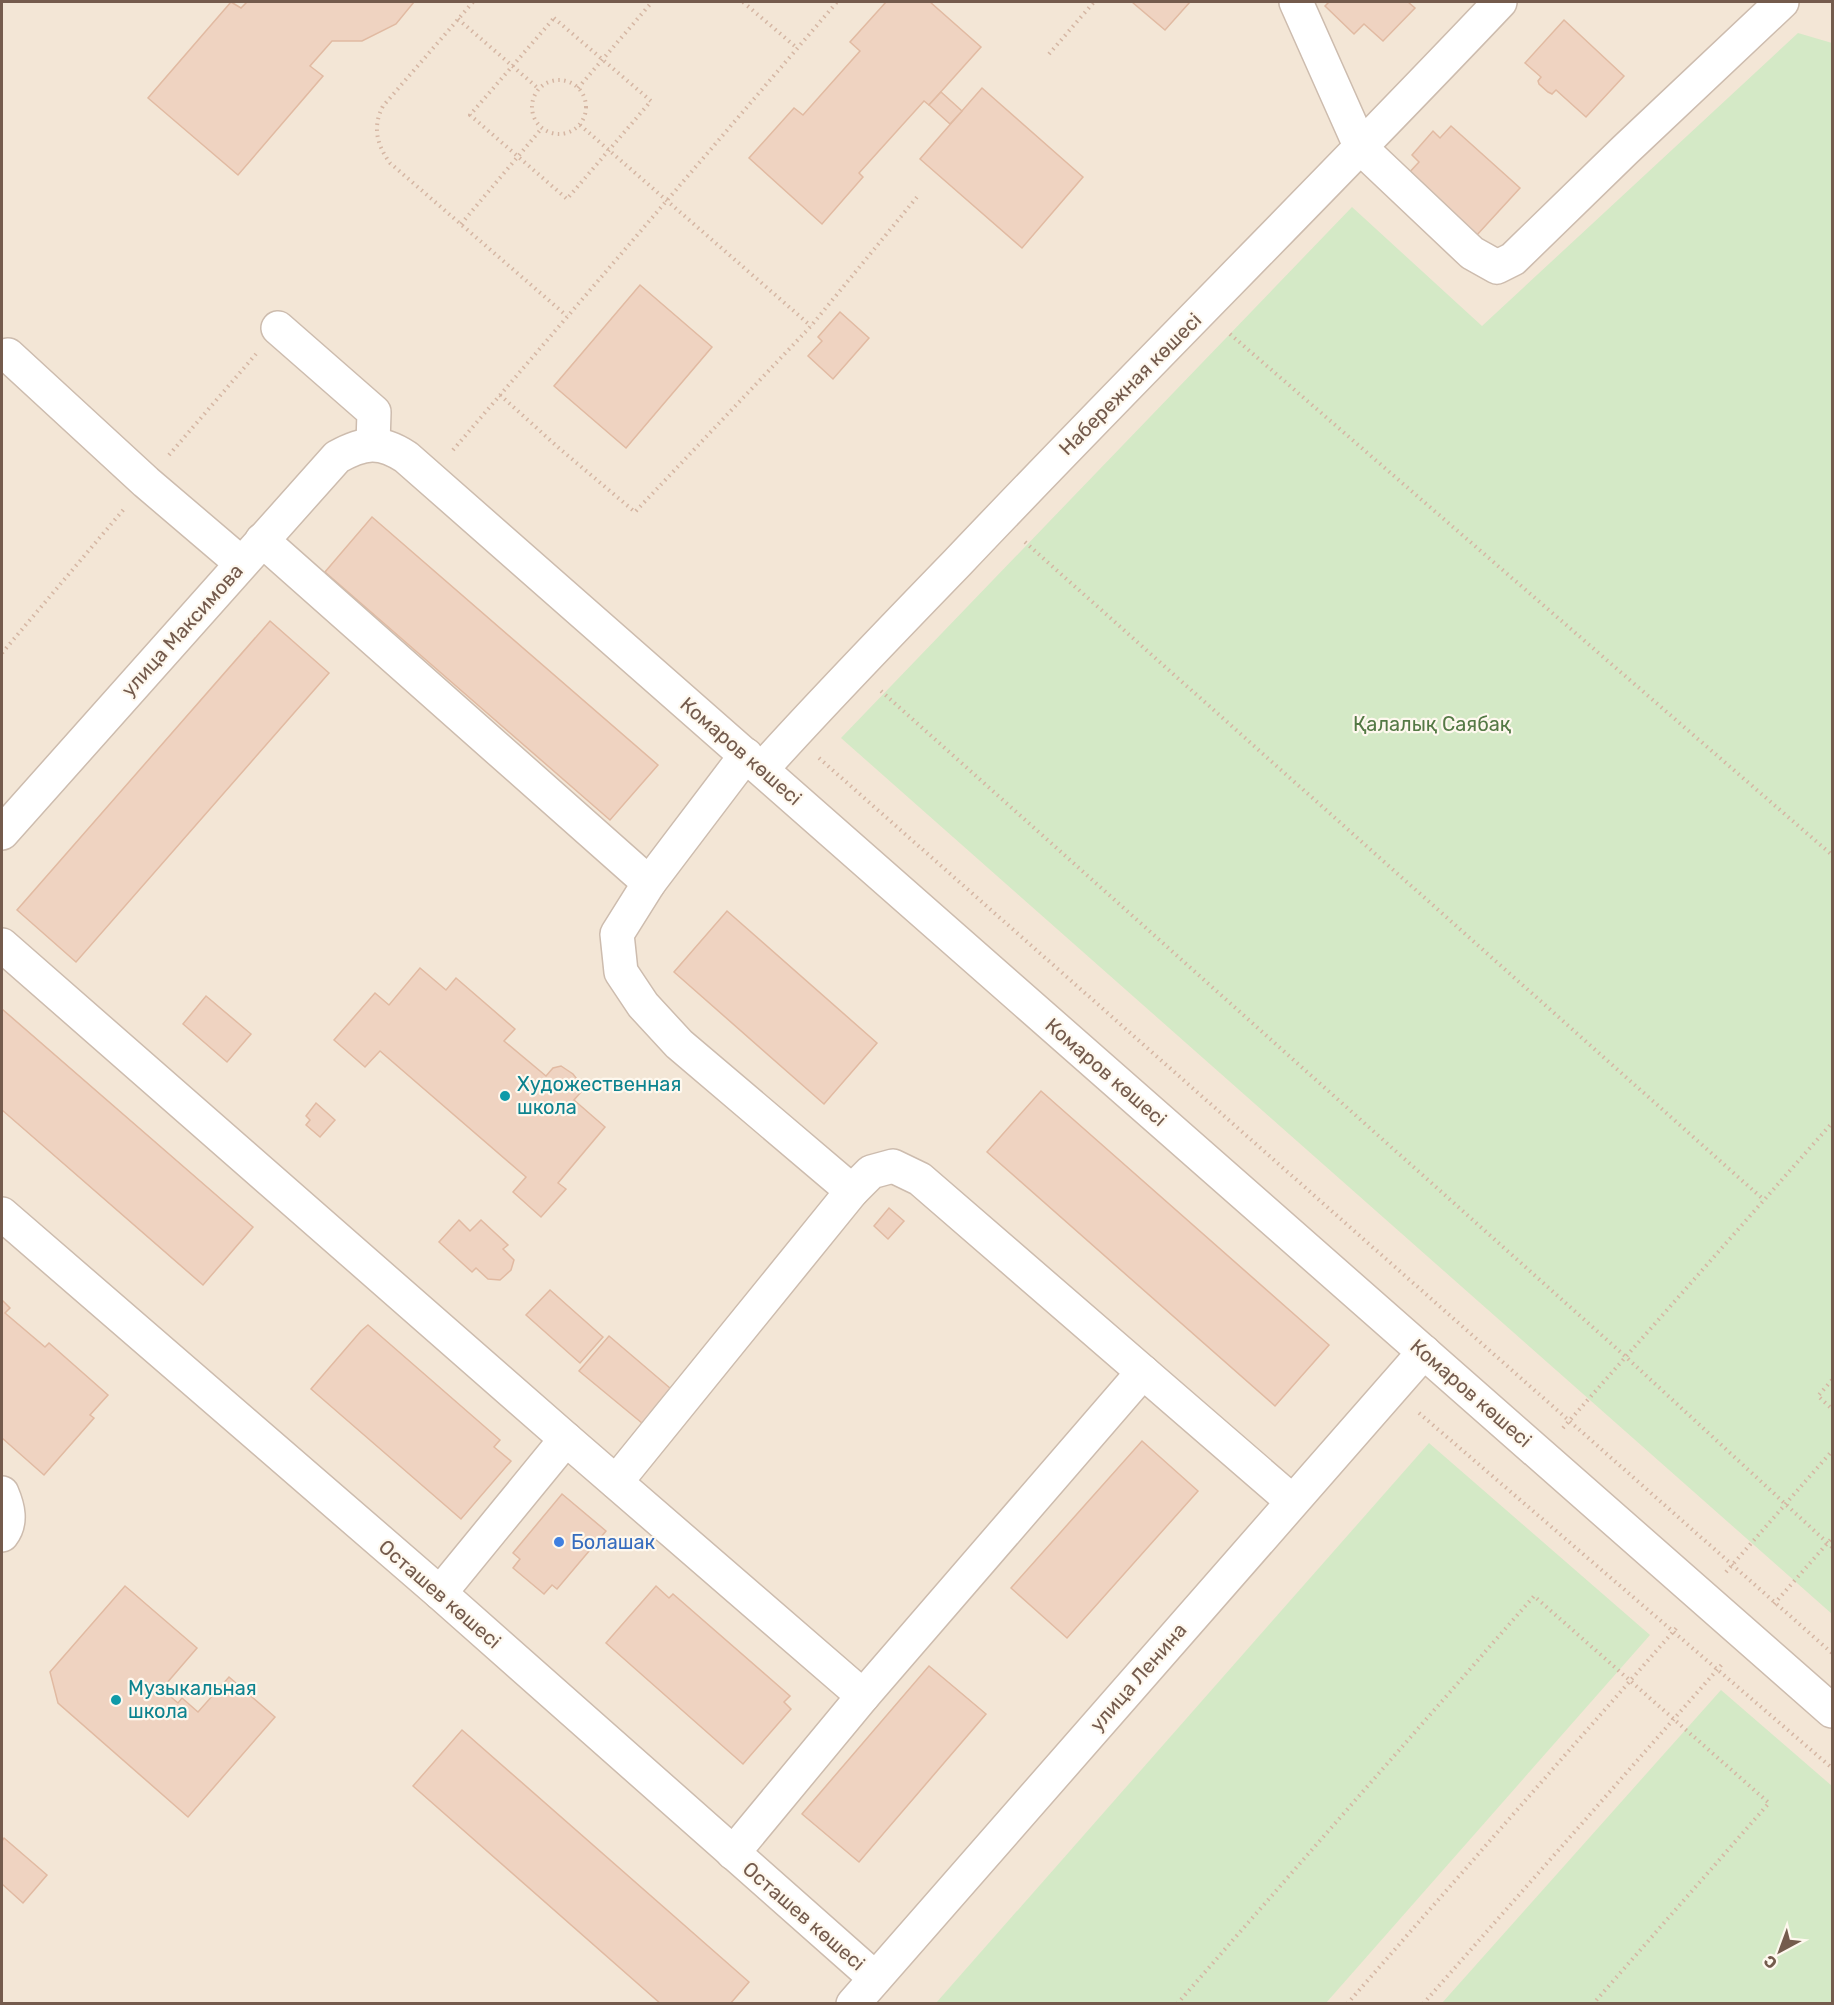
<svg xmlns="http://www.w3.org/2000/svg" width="1834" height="2005" viewBox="0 0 1834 2005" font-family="Rubik,sans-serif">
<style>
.residential{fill:#f3e6d6}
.green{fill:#d4e9c6}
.building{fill:#efd3c1;stroke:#e1baa2;stroke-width:1.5}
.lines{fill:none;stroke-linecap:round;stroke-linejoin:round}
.minor-casing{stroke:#cdbcae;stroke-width:36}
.path{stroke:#d5b6a3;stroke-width:4;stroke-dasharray:1.5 4.5;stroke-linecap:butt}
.minor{stroke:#fff;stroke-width:33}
.culture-dot{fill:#0f9aa8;stroke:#fef8ee;stroke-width:2}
.shop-dot{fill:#3f7fe0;stroke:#fef8ee;stroke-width:2}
.labels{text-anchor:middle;stroke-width:4.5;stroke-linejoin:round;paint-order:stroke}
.street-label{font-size:20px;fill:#745b4d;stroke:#fef8ee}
.park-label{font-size:20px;fill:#547945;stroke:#fef8ee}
.culture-label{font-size:20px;fill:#0d838f;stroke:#fef8ee;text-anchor:start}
.shop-label{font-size:20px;fill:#366cbe;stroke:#fef8ee;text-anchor:start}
</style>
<rect width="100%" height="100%" fill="#fbf4e8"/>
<rect class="residential" x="2" y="2" width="1830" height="2001"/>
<g class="green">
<path d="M1798 33 1832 43V1614L841 738 1352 207 1482 326Z"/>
<path d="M1429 1443 1650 1635 1326 2003H936Z"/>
<path d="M1721 1690 1832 1786V2003H1442Z"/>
</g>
<g class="building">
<path d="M231 2 241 8 247 2H414L396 24 362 41H332L310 66 323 76 238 175 148 98Z"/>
<path d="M886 2H930L981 47 929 105 924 101 859 173 863 177 822 224 749 158 794 108 803 115 860 51 850 42Z"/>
<path d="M1132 2H1190L1165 30Z"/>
<path d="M1329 2H1408L1415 8 1383 41 1364 24 1354 34 1325 6Z"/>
<path d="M1564 20 1624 76 1586 117 1556 90 1552 94 1548 92 1539 84 1538 81 1541 77 1525 63Z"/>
<path d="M982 88 1083 177 1022 248 920 159Z"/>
<path d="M941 92 962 111 950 124 929 105Z"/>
<path d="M1451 126 1520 188 1476 236 1407 175 1419 162 1412 155 1433 131 1440 138Z"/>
<path d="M640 285 712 347 626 448 554 386Z"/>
<path d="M840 312 869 338 833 379 808 356 822 341 818 337Z"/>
<path d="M372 517 658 765 610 820 325 572Z"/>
<path d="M270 621 329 673 76 962 17 910Z"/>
<path d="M727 911 877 1043 824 1104 674 972Z"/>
<path d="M420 968 446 990 456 978 515 1029 504 1041 546 1076 553 1068 561 1066 573 1074 580 1083 581 1092 574 1100 605 1127 558 1183 566 1189 541 1217 513 1192 526 1177 380 1051 365 1067 334 1040 375 993 389 1005Z"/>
<path d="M206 996 251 1034 227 1062 183 1024Z"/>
<path d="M2 1009 253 1227 203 1285 2 1110Z"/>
<path d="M1041 1091 1329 1345 1275 1406 987 1152Z"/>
<path d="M316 1103 335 1120 320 1137 306 1125 310 1120 306 1116Z"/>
<path d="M889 1208 904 1221 888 1239 874 1226Z"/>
<path d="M459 1220 470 1231 481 1220 508 1245 503 1249 514 1260 511 1270 500 1280 488 1279 476 1268 472 1272 439 1242Z"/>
<path d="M550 1290 603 1337 580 1363 526 1315Z"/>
<path d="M2 1300 10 1308 5 1313 45 1347 49 1343 108 1395 90 1415 94 1418 44 1475 2 1438Z"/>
<path d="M368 1325 500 1440 494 1447 511 1461 461 1519 311 1389 361 1331Z"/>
<path d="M609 1336 677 1394 648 1428 579 1371Z"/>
<path d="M1142 1441 1198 1491 1067 1638 1011 1588Z"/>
<path d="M562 1494 606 1531 557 1589 552 1585 544 1594 513 1568 520 1559 513 1553Z"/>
<path d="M125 1586 197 1648 166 1684 169 1687 165 1692 178 1703 182 1698 198 1712 229 1677 275 1717 188 1817 58 1703 50 1672Z"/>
<path d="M656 1586 669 1598 673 1594 790 1696 784 1702 791 1709 743 1764 606 1643Z"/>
<path d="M929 1666 986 1714 859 1862 802 1814Z"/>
<path d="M462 1730 749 1982 730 2004H661L413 1786Z"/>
<path d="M4 1838 47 1875 23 1903 2 1884V1841Z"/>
</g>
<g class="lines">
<g class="minor-casing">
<g id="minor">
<path d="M1296 2 1361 148 1472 253 1497 267 1513 259 1625 150 1782 2"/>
<path d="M278 328 374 412 373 444"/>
<path d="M8 355 146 482 241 563"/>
<path d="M262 540 649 883"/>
<path d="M746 755 649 883 617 934 621 972 643 1005 679 1044 852 1191"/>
<path d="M762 769C825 699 891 631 957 563 1136 374 1321 191 1500 2"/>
<path d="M2 833 337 457C364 442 380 440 406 457L1832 1711"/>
<path d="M2 945 566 1439 863 1696"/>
<path d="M2 1214 440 1593 875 1978"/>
<path d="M616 1482 852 1191 871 1172 893 1166 920 1179 1292 1501"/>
<path d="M2 1493C8 1507 12 1522 2 1535"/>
<path d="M440 1593 566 1439"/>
<path d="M733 1853 863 1696 1143 1372"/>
<path d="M853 2004 1424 1352"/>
</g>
</g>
<g class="path">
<path d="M473 2 383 106C372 127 377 145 390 163L567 316"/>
<path d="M743 2 797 48"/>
<path d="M554 18 651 101 567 199 470 115Z"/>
<path d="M458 19 539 89"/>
<path d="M1049 54 1094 2"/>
<circle cx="559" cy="107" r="27"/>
<path d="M578 88 652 2"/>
<path d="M580 125 811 326"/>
<path d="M461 224 542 128"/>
<path d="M1230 334 1832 855"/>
<path d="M500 395 560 449 635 512 811 326 917 197"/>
<path d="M453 450 837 2"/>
<path d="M169 455 256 354"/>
<path d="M1025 542 1764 1200"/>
<path d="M2 653 124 509"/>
<path d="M881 691 1626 1357 1832 1547"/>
<path d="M819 758 1832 1653"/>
<path d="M1832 1380 1818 1396 1832 1409"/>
<path d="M1419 1413 1832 1768"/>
<path d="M1563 1428 1832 1123"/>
<path d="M1726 1572 1832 1451"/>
<path d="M1774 1604 1832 1538"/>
<path d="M1177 2004 1534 1596 1769 1803 1593 2004"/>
<path d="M1347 2004 1679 1625"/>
<path d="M1423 2004 1724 1662"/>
</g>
<use href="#minor" class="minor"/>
</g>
<g class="culture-dot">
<circle cx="505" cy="1096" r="6"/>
<circle cx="116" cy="1700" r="6"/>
</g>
<circle class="shop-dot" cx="559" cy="1542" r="6"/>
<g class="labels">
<g class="street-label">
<text transform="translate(1130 384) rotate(-45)" y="7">Набережная көшесі</text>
<text transform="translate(182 630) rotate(-48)" y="7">улица Максимова</text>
<text transform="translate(741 751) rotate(41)" y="7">Комаров көшесі</text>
<text transform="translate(1106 1072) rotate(41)" y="7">Комаров көшесі</text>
<text transform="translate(1471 1393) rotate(41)" y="7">Комаров көшесі</text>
<text transform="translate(440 1594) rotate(41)" y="7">Осташев көшесі</text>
<text transform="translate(1138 1677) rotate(-49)" y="7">улица Ленина</text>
<text transform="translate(804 1916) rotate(41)" y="7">Осташев көшесі</text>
</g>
<g class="park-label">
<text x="1432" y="731">Қалалық Саябақ</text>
</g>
<g class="culture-label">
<text x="517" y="1091">Художественная<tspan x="517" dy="23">школа</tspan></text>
<text x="128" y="1695">Музыкальная<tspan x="128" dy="23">школа</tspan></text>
</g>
<g class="shop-label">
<text x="571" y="1549">Болашак</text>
</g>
</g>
<rect width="1834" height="2005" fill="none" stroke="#745b4d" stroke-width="6"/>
<g transform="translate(1780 1951) rotate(221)" stroke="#fef8ee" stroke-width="4.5" paint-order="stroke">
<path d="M0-4.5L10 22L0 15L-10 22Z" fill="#745b4d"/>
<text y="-9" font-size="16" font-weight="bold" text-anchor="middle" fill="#745b4d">С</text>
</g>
</svg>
